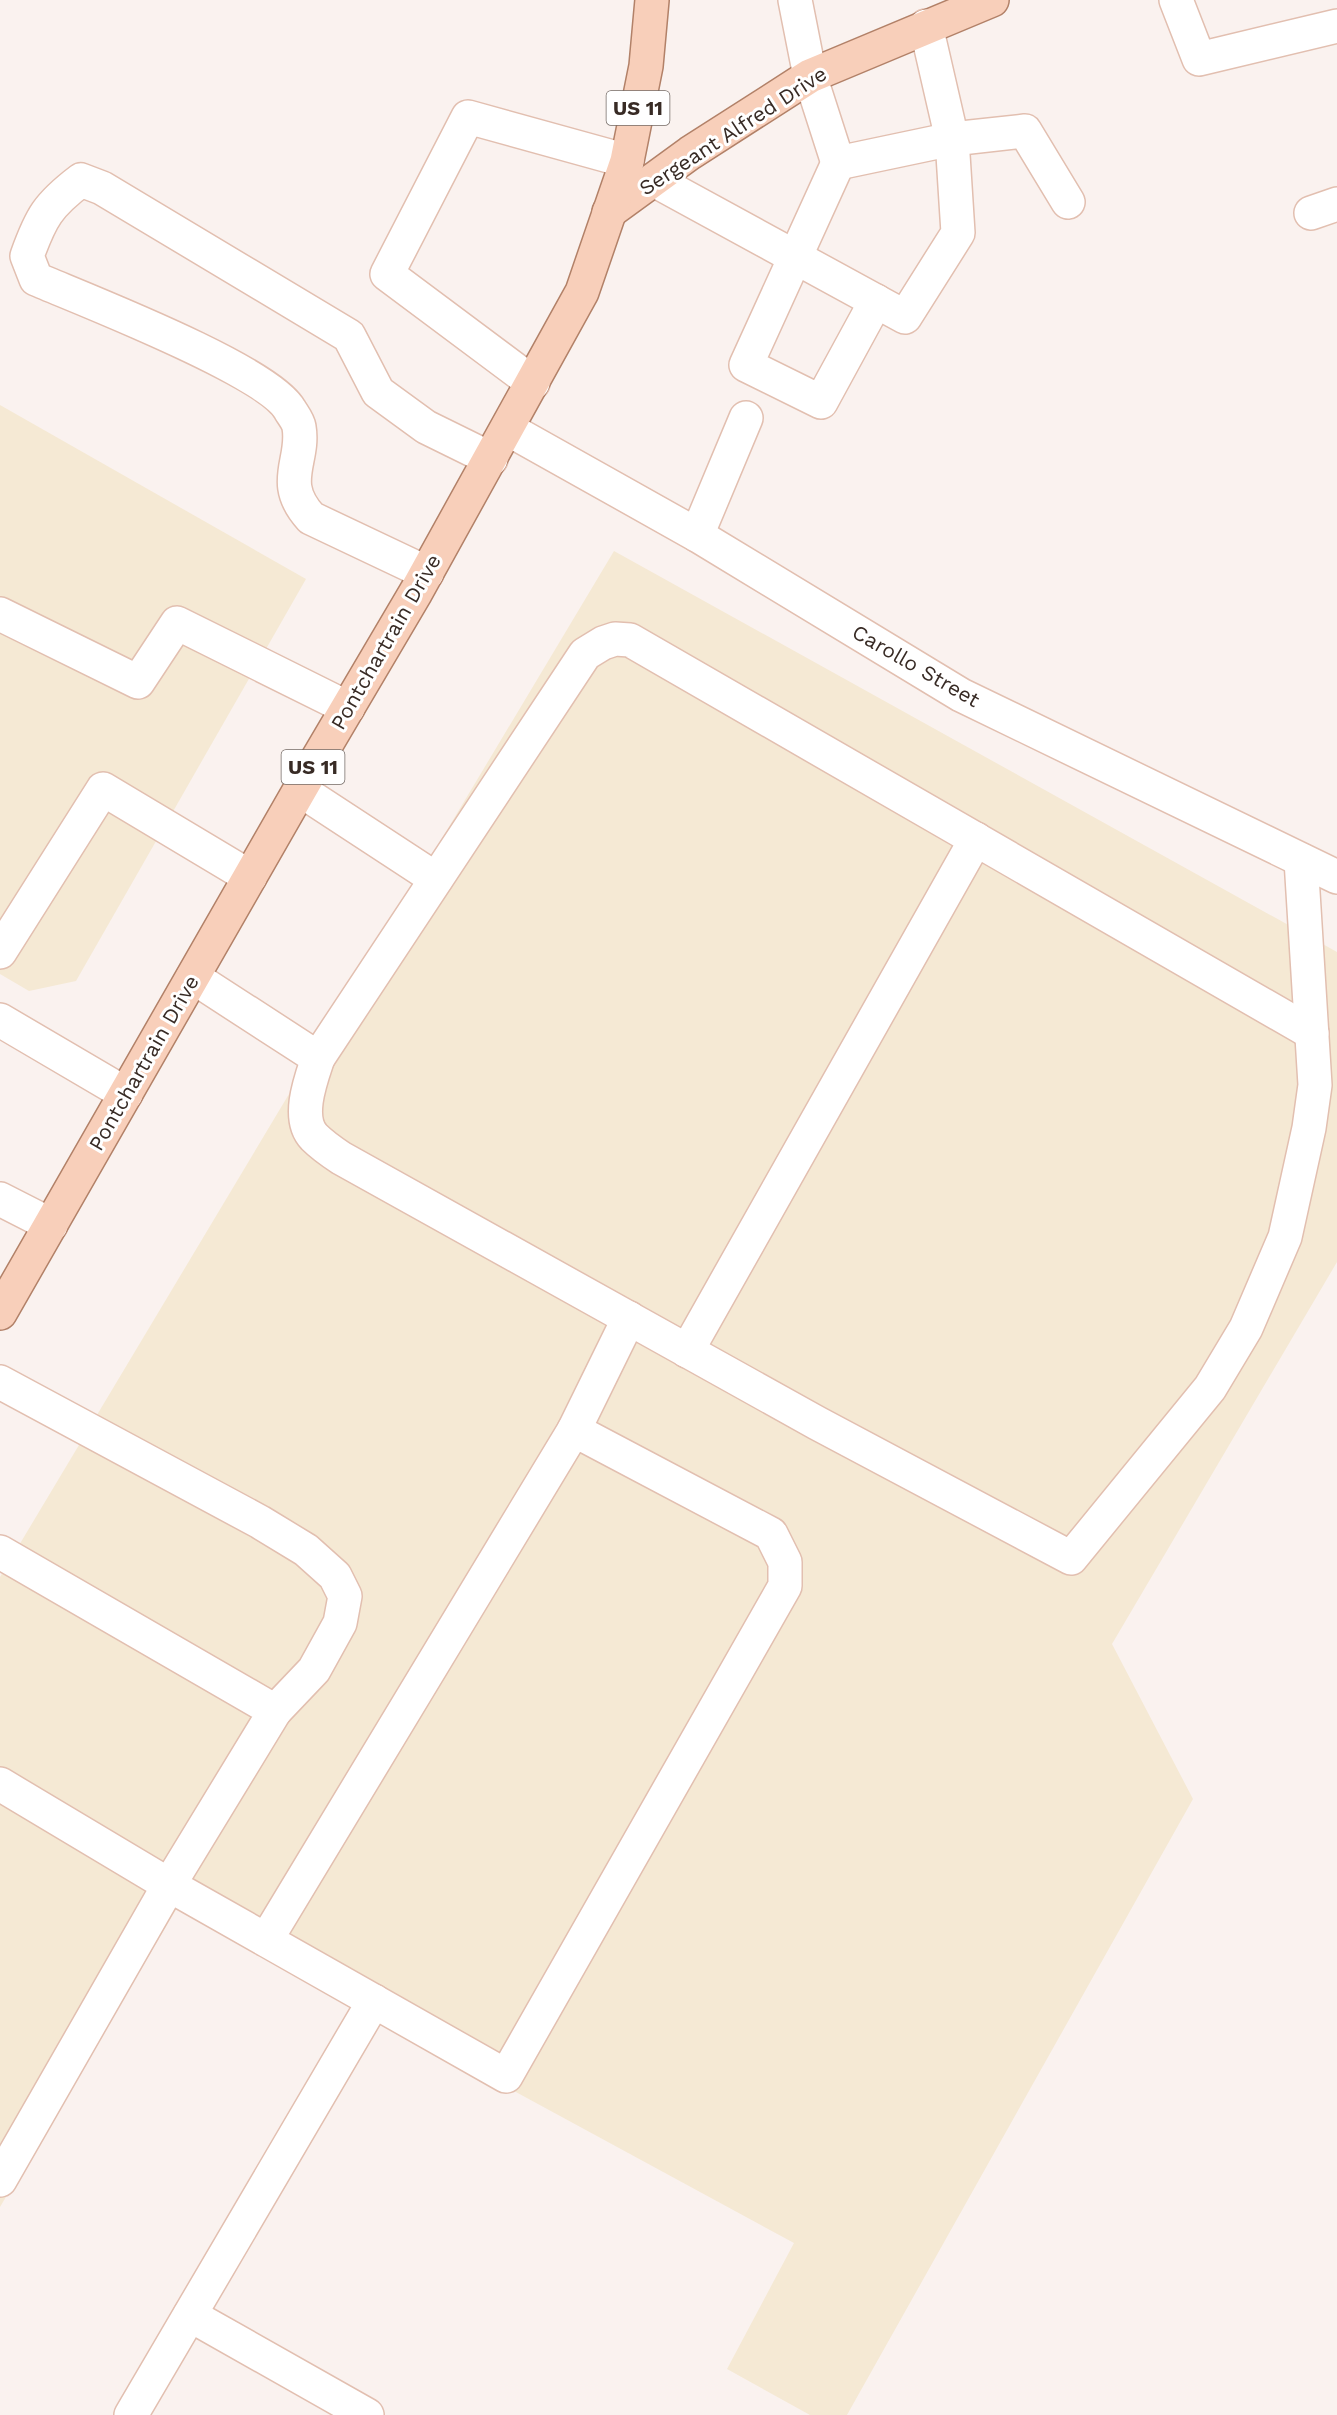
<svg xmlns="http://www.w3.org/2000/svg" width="1337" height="2415" viewBox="0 0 1337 2415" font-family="'Work Sans',sans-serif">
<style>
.commercial{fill:#f5e9d4}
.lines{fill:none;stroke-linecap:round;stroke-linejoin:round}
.minor-casing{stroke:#e2bfb0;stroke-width:36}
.major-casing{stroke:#b28168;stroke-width:36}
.minor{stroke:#fff;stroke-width:33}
.major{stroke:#f8cfba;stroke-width:33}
.labels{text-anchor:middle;stroke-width:6;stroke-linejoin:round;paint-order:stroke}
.shield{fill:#fff;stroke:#746b66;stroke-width:1.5}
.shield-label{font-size:20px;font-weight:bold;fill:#382b25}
.street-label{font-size:21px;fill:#382b25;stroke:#fff}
</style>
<rect width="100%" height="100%" fill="#faf2ef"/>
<g class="commercial">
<path d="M0 405 306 579 76 981 29 991 0 974Z"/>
<path d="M614 551 1337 952V1262L1112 1644 1193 1799 847 2415H810L727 2369 794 2243 177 1908 0 2207V1577Z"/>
</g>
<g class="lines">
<g class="minor-casing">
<g id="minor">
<path d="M795 0 810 76 838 163 952 139 1025 131 1068 202"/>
<path d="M1176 0 1199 59 1337 26"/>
<path d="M838 163 746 365 821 402 876 301"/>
<path d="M654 180 905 317 958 233 952 139 926 26"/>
<path d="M1311 213 1337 204"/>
<path d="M533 383 387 274 468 117 627 161"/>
<path d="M508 429 697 535 961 695 1337 877"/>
<path d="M697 535 746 418"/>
<path d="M427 573 311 518C278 482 305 461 299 427 298 421 293 415 290 410 269 371 85 300 36 279L27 256C41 217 48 205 81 180L102 188 349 336 378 392 426 427 491 459"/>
<path d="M0 614 138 682 177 623 348 708"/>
<path d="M300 790 436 879"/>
<path d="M0 952 103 789 250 877"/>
<path d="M193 977 318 1058C311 1079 296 1118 314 1137 322 1145 332 1152 341 1158L817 1423 1071 1558 1210 1388 1246 1328 1285 1237 1309 1128 1315 1085 1301 860"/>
<path d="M0 1020 126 1094"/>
<path d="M318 1058 585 654 603 643 615 639 630 640 1312 1033"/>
<path d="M0 1199 51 1225"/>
<path d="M687 1351 976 839"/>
<path d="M0 1382 260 1522 306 1550 335 1576 345 1596 340 1623 314 1670 275 1711"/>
<path d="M574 1430 629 1318"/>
<path d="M0 1552 275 1711 169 1885 506 2076 785 1586V1562L771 1534 574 1430 266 1940"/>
<path d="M0 1784 169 1885 0 2180"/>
<path d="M190 2315 367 2415"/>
<path d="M131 2415 374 2001"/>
</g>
</g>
<g class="major-casing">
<g id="major">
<path d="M609 212 690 153 810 76 992 0"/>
<path d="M0 1313 314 765 416 592 582 292 627 161 646 66 652 0"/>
</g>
</g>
<use href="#minor" class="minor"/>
<use href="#major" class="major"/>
</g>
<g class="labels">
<g class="shield">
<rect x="606.5" y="91" width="63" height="34" rx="4.5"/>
<rect x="281.5" y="750" width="63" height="34" rx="4.5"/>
</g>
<g class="shield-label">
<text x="638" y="115">US 11</text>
<text x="313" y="774">US 11</text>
</g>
<g class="street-label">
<text transform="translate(733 131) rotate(-33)" y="7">Sergeant Alfred Drive</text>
<text transform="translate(386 642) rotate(-60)" y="7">Pontchartrain Drive</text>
<text transform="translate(916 666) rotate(30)" y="7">Carollo Street</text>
<text transform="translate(144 1063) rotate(-60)" y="7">Pontchartrain Drive</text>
</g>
</g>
</svg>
